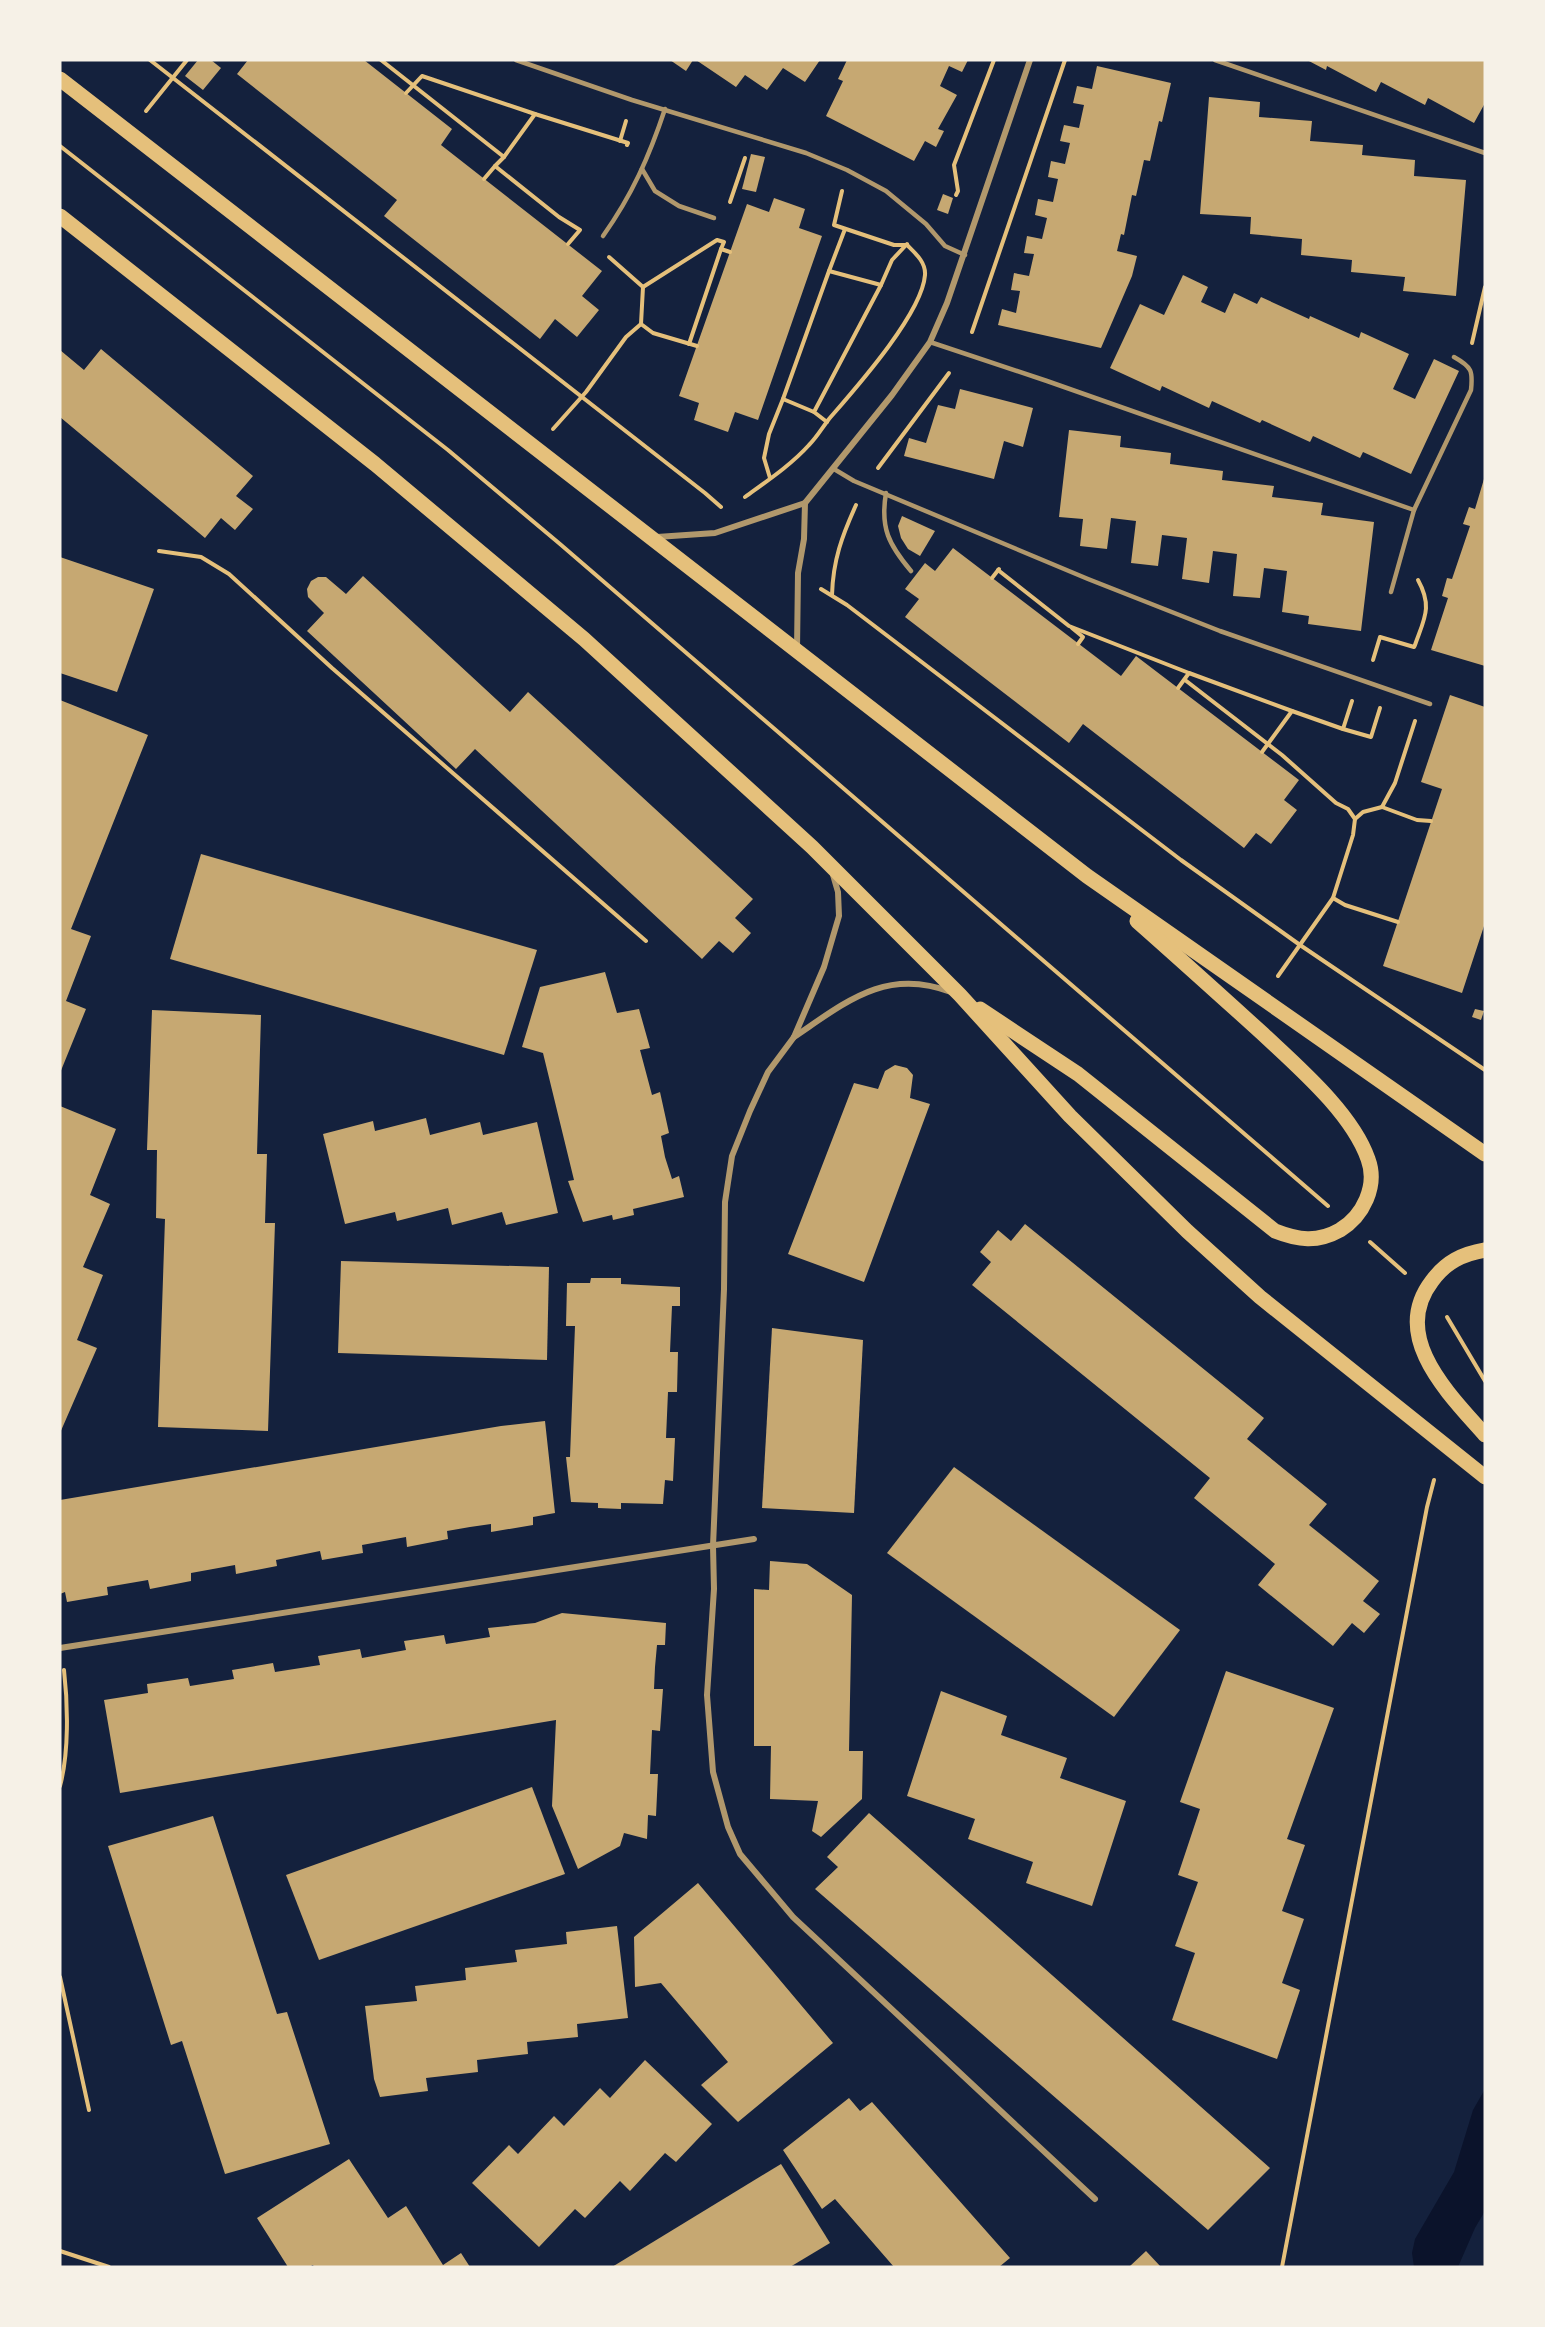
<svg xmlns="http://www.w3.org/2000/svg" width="1545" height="2327" viewBox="0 0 1545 2327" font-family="'PT Sans Narrow',sans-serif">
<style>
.water{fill:#0b132b}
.building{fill:#c6a872}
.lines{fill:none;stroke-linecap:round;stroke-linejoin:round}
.path{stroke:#e5c07b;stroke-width:4}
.service{stroke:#b1986c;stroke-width:4.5}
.minor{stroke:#b1986c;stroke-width:6}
.primary{stroke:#e5c07b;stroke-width:15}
</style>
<rect width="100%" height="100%" fill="#14213d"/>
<path class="water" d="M1485 2089V2211L1475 2228 1458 2267H1414L1412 2253 1415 2239 1454 2172 1473 2110Z"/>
<g class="building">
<path d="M198 60H211L221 68 203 90 185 76Z"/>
<path d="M248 60H364L452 129 441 145 602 271 582 296 599 310 577 337 555 319 540 339 384 216 397 200 237 74Z"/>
<path d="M670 60H693L686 71Z"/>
<path d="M696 60H820L805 82 783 68 767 90 745 75 736 87Z"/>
<path d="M847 60H968L962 72 949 66 940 86 957 95 938 129 944 131 936 147 925 141 914 161 826 116 843 81 838 79Z"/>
<path d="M1307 60H1485V103L1474 123 1428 98 1425 105 1381 82 1376 92 1327 66 1326 70Z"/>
<path d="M1097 66 1171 83 1162 122 1159 121 1150 161 1144 160 1136 196 1132 195 1124 235 1121 234 1117 251 1137 256 1132 276 1101 348 998 325 1002 309 1016 313 1020 291 1011 290 1014 273 1029 276 1034 254 1024 253 1027 236 1042 239 1047 218 1035 215 1038 199 1053 202 1058 179 1048 177 1051 161 1065 164 1070 143 1060 141 1064 125 1079 128 1084 105 1073 103 1077 86 1092 89Z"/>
<path d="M1209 97 1260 102 1259 117 1312 121 1310 141 1363 145 1362 155 1415 160 1414 176 1466 180 1456 296 1403 291 1405 277 1351 272 1352 260 1301 255 1302 239 1250 234 1251 217 1200 214Z"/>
<path d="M751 154 765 157 756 192 742 189Z"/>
<path d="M943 194 953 198 948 214 937 210Z"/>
<path d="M774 198 805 209 799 228 822 236 758 420 735 412 728 432 694 420 699 403 679 396 747 204 769 212Z"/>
<path d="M1183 275 1208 287 1201 302 1225 313 1234 293 1257 304 1261 297 1309 319 1310 316 1359 338 1361 332 1409 354 1393 389 1415 399 1434 359 1459 371 1411 474 1363 452 1360 458 1313 436 1310 442 1262 420 1260 423 1212 401 1209 408 1162 386 1160 391 1110 368 1140 304 1164 315Z"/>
<path d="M101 349 253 476 236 496 253 509 235 530 221 518 205 538 60 417V350L84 370Z"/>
<path d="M960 389 1033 408 1023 447 1004 441 994 479 904 456 909 438 926 443 938 405 955 409Z"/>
<path d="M1069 430 1121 436 1120 447 1171 453 1170 464 1223 471 1222 480 1274 486 1272 497 1323 503 1321 515 1374 522 1361 631 1308 624 1309 616 1282 612 1287 571 1264 568 1260 598 1233 596 1237 554 1213 551 1209 583 1182 579 1187 538 1162 535 1158 566 1131 563 1136 521 1111 518 1107 549 1080 546 1083 519 1059 517Z"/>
<path d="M1484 479H1485V666L1431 650 1448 598 1442 596 1447 578 1452 579 1470 526 1463 524 1469 507 1475 509Z"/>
<path d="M902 516 935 531 920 556 908 549 901 538 898 526Z"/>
<path d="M953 548 1121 676 1136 656 1299 780 1284 800 1297 810 1271 844 1256 833 1244 848 1083 724 1069 743 905 617 919 599 905 589 925 563 935 571Z"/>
<path d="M60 557 154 589 117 692 60 673Z"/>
<path d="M363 576 510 712 528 692 753 899 735 918 751 933 733 953 719 941 702 959 475 749 456 769 307 631 324 613 308 597 307 589 311 581 318 577H326L346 594Z"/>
<path d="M1450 695 1485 707V923L1462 993 1383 966 1442 789 1421 782Z"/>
<path d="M60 700 148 735 71 929 91 936 66 1001 86 1009 60 1073Z"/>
<path d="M201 854 537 950 504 1055 170 959Z"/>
<path d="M605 972 617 1013 639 1009 650 1048 640 1050 652 1095 660 1092 669 1133 661 1136 665 1157 672 1179 679 1176 684 1197 633 1209 634 1215 613 1220 612 1215 583 1222 568 1181 574 1180 543 1053 522 1047 540 987Z"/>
<path d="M1475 1009 1484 1011 1481 1020 1472 1017Z"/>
<path d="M152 1010 261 1015 257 1154H267L265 1223H275L268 1431 158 1427 165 1219 156 1218 157 1150H147Z"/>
<path d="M895 1065 907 1068 913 1075 910 1098 930 1104 864 1282 788 1254 854 1083 878 1089 885 1071Z"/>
<path d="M60 1106 116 1129 90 1195 110 1204 83 1267 103 1275 77 1340 97 1348 60 1433Z"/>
<path d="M426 1118 430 1135 480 1122 483 1135 537 1122 558 1213 506 1225 502 1212 452 1225 448 1208 397 1221 395 1212 345 1224 323 1134 373 1121 375 1131Z"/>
<path d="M1025 1224 1264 1418 1247 1439 1327 1504 1309 1525 1379 1581 1363 1601 1380 1614 1364 1633 1352 1623 1333 1646 1258 1585 1275 1564 1194 1498 1210 1478 972 1285 991 1262 980 1252 998 1230 1011 1241Z"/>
<path d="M341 1261 549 1267 547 1360 338 1353Z"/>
<path d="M591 1278H621V1284L680 1287V1306H672L670 1352H678L677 1392H668L666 1438H675L673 1481 665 1480 663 1504 621 1503V1509L598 1508V1503L571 1502 566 1457H570L575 1326H566L567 1283H590Z"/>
<path d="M772 1328 863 1340 854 1513 762 1508Z"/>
<path d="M545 1421 555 1513 533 1517V1525L491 1532V1524L470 1527 447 1531 448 1539 407 1547 406 1537 362 1545 363 1553 322 1560 320 1551 276 1560 277 1566 236 1574 235 1565 191 1573V1581L150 1589 148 1580 107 1587 108 1595 67 1602 65 1592 60 1594V1500L501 1426Z"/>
<path d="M954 1467 1180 1630 1114 1717 887 1553Z"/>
<path d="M770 1561 807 1564 852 1595 849 1751H863L862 1799 821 1837 812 1831 818 1801 770 1799 771 1746H754V1589L769 1590Z"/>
<path d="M562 1613 666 1623 665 1645H657L655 1667 654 1689H663L660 1731 652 1730 651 1753 650 1774H658L656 1816 648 1815 647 1839 624 1833 620 1846 578 1869 552 1806 556 1720 120 1793 104 1700 148 1693 147 1684 188 1678 190 1686 234 1679 232 1670 273 1663 275 1672 320 1665 318 1656 360 1649 362 1658 406 1650 404 1641 444 1635 446 1644 490 1637 488 1628 535 1623Z"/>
<path d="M1226 1671 1334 1708 1287 1839 1305 1845 1282 1911 1304 1919 1282 1983 1300 1990 1277 2059 1172 2020 1195 1953 1175 1946 1198 1882 1178 1875 1200 1809 1180 1802Z"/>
<path d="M941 1691 1007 1716 1001 1735 1067 1758 1060 1778 1126 1801 1092 1906 1026 1883 1033 1862 968 1839 975 1819 907 1796Z"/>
<path d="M532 1787 565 1874 319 1960 286 1875Z"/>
<path d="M869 1813 1270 2168 1208 2230 815 1889 838 1867 827 1857Z"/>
<path d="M213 1816 277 2014 287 2012 330 2144 225 2174 182 2041 171 2045 108 1846Z"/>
<path d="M698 1883 833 2043 738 2122 701 2085 728 2062 661 1983 635 1987 634 1937Z"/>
<path d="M617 1926 628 2018 577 2024 578 2037 527 2042 528 2054 477 2060 478 2072 426 2078 428 2091 380 2097 374 2079 365 2006 417 2001 415 1986 466 1980 465 1968 517 1962 515 1950 567 1944 566 1932Z"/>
<path d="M645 2060 712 2124 676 2162 665 2153 630 2191 620 2181 585 2218 575 2209 539 2247 472 2183 509 2145 518 2154 554 2116 564 2126 600 2088 610 2098Z"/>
<path d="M849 2098 860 2111 872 2102 1010 2258 999 2267H894L835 2199 822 2209 783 2150Z"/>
<path d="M349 2159 388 2218 406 2206 443 2265 461 2253 470 2267H314L313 2265 309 2267H288L257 2218Z"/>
<path d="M781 2164 830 2243 790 2267H612Z"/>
<path d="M1146 2251 1161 2267H1129Z"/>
</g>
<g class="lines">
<g class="path">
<path d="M150 60 705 493 721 507"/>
<path d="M381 60 504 157 535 114 628 143 627 145"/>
<path d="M406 93 422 76 535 114"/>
<path d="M146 111 187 60"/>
<path d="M620 141 626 121"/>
<path d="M60 146 448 450 560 544 1328 1206"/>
<path d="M504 157 495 166 559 217 580 230 568 244"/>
<path d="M484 179 495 166"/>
<path d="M956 195 958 191 954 165 994 60"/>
<path d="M730 202 745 158"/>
<path d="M829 271 845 229"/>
<path d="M643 287 717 240 724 242 721 249"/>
<path d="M641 324 653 333 697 346"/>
<path d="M972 332 1065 60"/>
<path d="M1472 343 1485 287"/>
<path d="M689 344 721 249 730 252"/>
<path d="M783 399 829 271 881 285"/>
<path d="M827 422 814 412 881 285 892 260 907 244"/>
<path d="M553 429 586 392 626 337 641 324 643 287 609 257"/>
<path d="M878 468 949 373"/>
<path d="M770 478 764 458 769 434 783 399 814 412"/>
<path d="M745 497C767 481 791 465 809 445 817 437 822 428 829 419 855 389 922 314 925 275 926 262 915 253 907 245H894L834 225 842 191"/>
<path d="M159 551 201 557 229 574 332 668 646 941"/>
<path d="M998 570 1069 626 1189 673 1178 688"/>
<path d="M992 578 999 569"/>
<path d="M821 589 847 605 1181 860 1300 945 1485 1070"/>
<path d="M832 595C833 560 842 536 856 505"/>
<path d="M1072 628 1083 637 1078 644"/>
<path d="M1373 660 1380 637 1414 647 1415 645C1424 619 1433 607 1418 580"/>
<path d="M1189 673 1292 711"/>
<path d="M1185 680 1282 755 1336 803 1348 809 1355 819"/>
<path d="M1343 729 1371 737 1380 708"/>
<path d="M1262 752 1292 711 1343 729 1352 701"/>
<path d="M1382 807 1417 820 1431 821"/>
<path d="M1333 898 1345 905 1398 922"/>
<path d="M1278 976 1333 898 1353 835 1355 819 1363 812 1382 807 1395 783 1415 721"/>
<path d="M1370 1242 1405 1273"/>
<path d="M1447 1317 1485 1381"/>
<path d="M60 1786C69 1753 68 1705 64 1670"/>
<path d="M60 1977 89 2110"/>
<path d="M60 2251 109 2267"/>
<path d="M1282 2267 1427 1507 1434 1480"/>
</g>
<g class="service">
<path d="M516 60 632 100 806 153 847 170 886 191 926 224 945 246 965 255"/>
<path d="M1215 60 1485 153"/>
<path d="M642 169 655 191 679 206 714 218"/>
<path d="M603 236C632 195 649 157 665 109"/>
<path d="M930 342 1047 381 1414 510"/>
<path d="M834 469 854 481 1088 579 1220 631 1430 704"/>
<path d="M886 493C880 528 889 545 911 571"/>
<path d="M1391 592 1414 510 1471 390C1473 371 1472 367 1454 357"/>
</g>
<g class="minor">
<path d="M657 537 715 533 805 503 892 395 930 342 947 303 1030 60"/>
<path d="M797 649 798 573 804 539 805 503"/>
<path d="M833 875 838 892 839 916 824 967 794 1037 768 1072 750 1111 732 1156 725 1202 724 1289 713 1546 714 1589 707 1695 713 1772 728 1827 740 1854 793 1917 1095 2199"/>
<path d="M794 1037C846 1002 886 967 951 992"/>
<path d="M60 1648 754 1539"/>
</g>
<g class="primary">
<path d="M60 79 1087 876 1485 1154"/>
<path d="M60 216 375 464 584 639 812 847 960 995 1070 1116 1187 1231 1260 1297 1485 1477"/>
<path d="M980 1009 1078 1074 1275 1231C1298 1240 1317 1243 1340 1230 1363 1216 1378 1186 1368 1159 1352 1113 1298 1067 1263 1034 1221 996 1179 958 1137 921"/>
<path d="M1485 1250C1462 1254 1446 1262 1432 1281 1389 1337 1450 1395 1485 1435"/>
</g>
</g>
<rect width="1545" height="2327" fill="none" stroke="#f6f1e7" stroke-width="123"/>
</svg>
